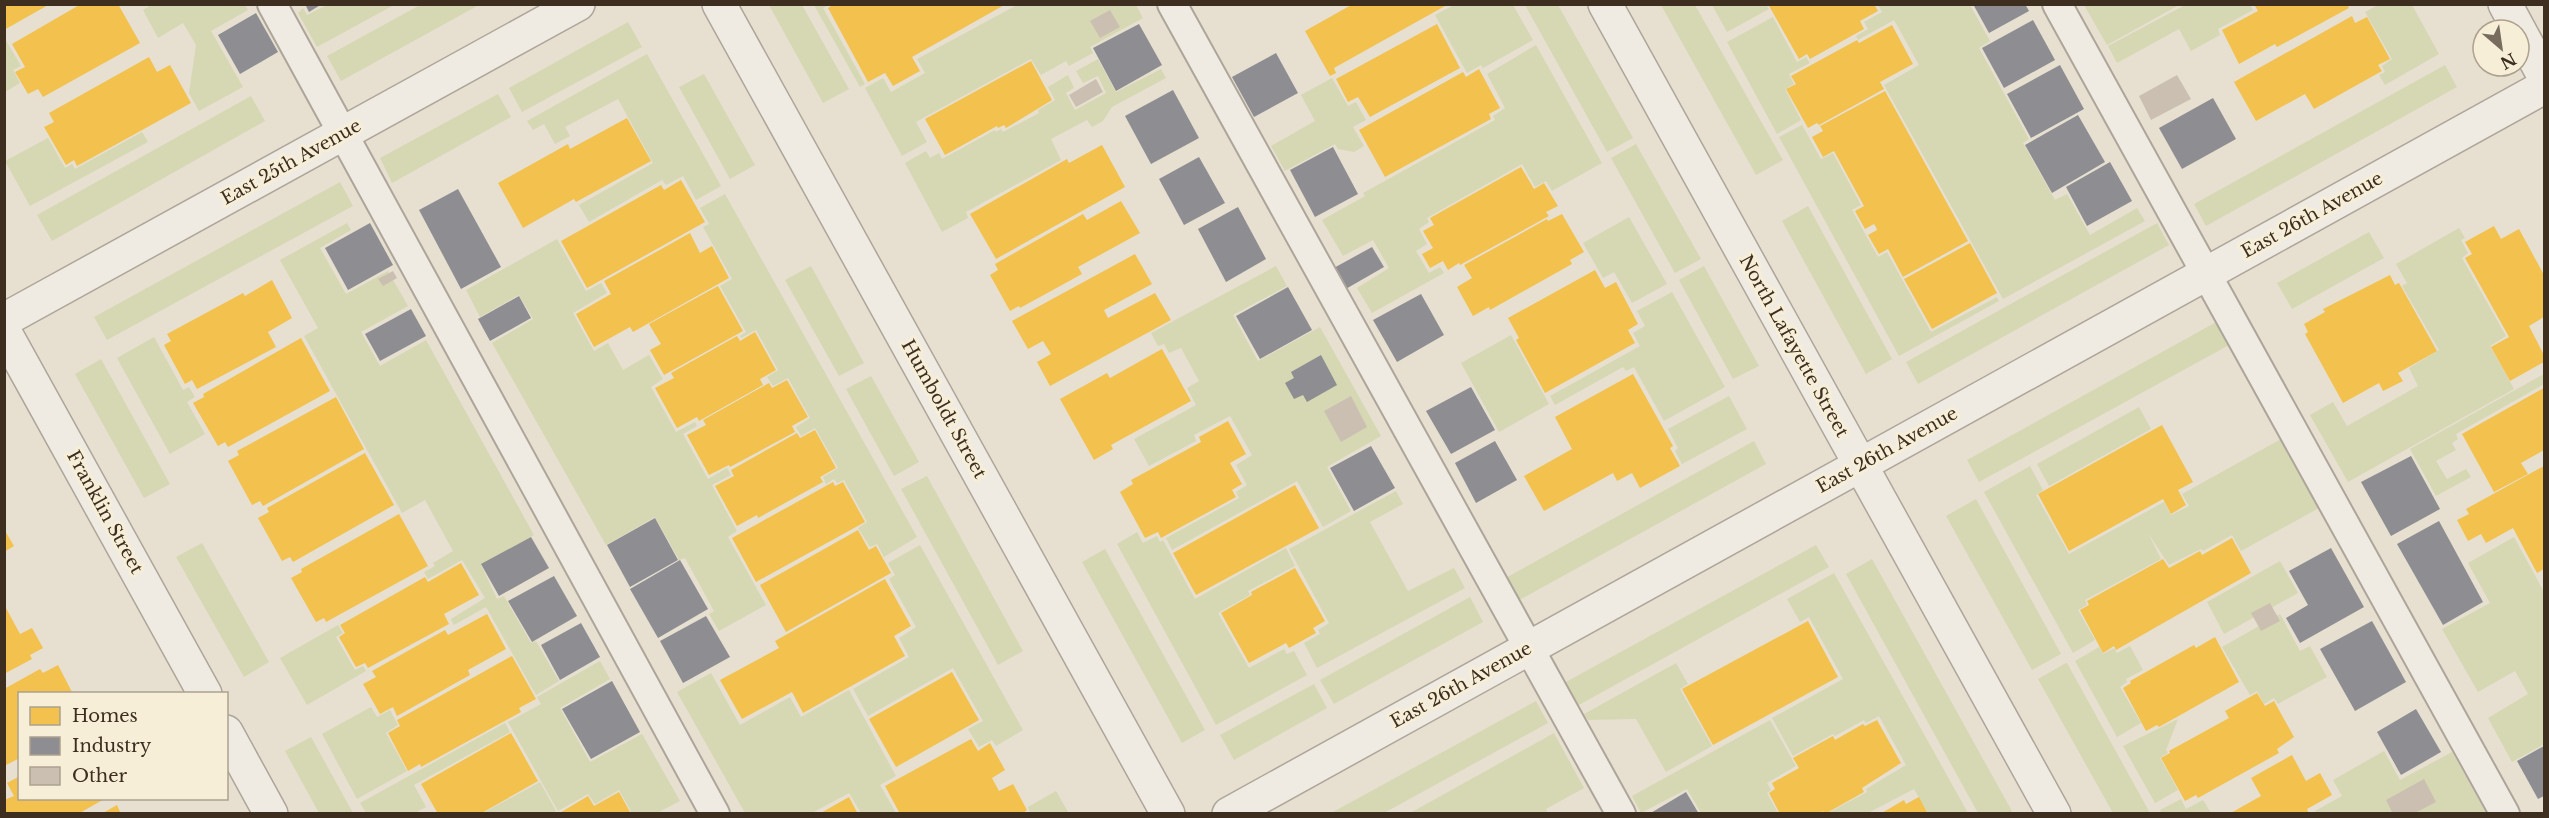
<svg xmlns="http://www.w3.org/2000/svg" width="2549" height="818" viewBox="0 0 2549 818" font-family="'Libre Baskerville',serif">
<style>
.green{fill:#d6d7b3}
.homes{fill:#f2c14e}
.industry{fill:#8d8d92}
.building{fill:#cbbfb2}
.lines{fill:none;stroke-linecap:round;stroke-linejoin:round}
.service-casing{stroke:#ada599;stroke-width:32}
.minor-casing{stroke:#ada599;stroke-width:36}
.tertiary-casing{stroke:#ada599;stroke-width:36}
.service{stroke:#efebe3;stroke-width:28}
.minor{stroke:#efebe3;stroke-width:33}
.tertiary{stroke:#efebe3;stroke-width:33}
.labels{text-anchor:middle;stroke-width:6;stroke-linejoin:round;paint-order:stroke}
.street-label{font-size:18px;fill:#3d2e20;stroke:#f7eed8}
</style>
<rect width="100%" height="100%" fill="#e7e0d1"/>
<g class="green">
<path d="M153 4 245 5 248 10 211 31 243 87 199 111 189 93 196 45 183 23 158 38 143 10Z"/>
<path d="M327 5V4L394 5 317 47 298 13 303 8 307 15Z"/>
<path d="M420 5H479L341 81 327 56Z"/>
<path d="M769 5H802L849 89 823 103Z"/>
<path d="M814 5H829L823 8 865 84 860 87Z"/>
<path d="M1017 5H1136L1143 18 1090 47 1093 53 1069 66 1066 61 1041 75 1031 59 916 122 927 142 902 156 865 88 883 78 891 92 925 73 917 59Z"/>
<path d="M1454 5H1513L1533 40 1483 68 1481 65 1467 73 1435 15Z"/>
<path d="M1525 5H1558L1633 138 1607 152Z"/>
<path d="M1661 5H1695L1783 160 1756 175Z"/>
<path d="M1712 5H1766L1769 9 1727 32Z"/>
<path d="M1878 5H1970L1990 41 1979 48 2029 139 2023 143 2055 200 2067 194 2090 235 2137 208 2145 221 2003 299 1884 85 1919 65 1894 20 1858 40 1856 36 1868 29 1864 22 1882 12Z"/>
<path d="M2084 5H2179L2107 45Z"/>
<path d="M2185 5H2250L2253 10 2218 29 2220 35 2191 51 2179 29 2117 63 2108 46Z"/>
<path d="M2378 5H2412L2439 54 2385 85 2379 75 2385 72 2382 66 2392 59 2365 12Z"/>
<path d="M1773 17 1797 62 1806 57 1810 63 1789 74 1794 84 1785 89 1801 120 1777 134 1727 42Z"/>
<path d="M628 22 642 47 522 112 509 88Z"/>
<path d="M4 37 21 66 13 70 20 83 5 92Z"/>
<path d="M1536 45 1602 163 1552 191 1546 181 1535 187 1522 164 1427 218 1429 222 1419 229 1427 244 1416 251 1429 273 1440 267 1444 273 1372 313 1357 288 1389 268 1373 240 1343 256 1322 220 1365 196 1363 193 1495 120 1493 116 1505 108 1487 74Z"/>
<path d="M647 54 721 186 696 200 683 176 666 185 662 180 589 222 579 205 653 163 618 99 565 127 570 136 555 144 544 124 533 130 527 121Z"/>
<path d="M1098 59 1116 92 1161 69 1166 78 1112 107 1103 121 1092 127 1087 120 1051 139 1061 160 966 212 968 218 942 232 905 163 926 151 930 158 939 153 942 159 995 130 996 132 1001 129 1003 132 1039 113 1038 110 1055 100 1048 87 1068 75 1074 88 1066 93 1075 110 1106 93 1098 76 1083 83 1076 71Z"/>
<path d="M2445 65 2457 87 2206 226 2194 204Z"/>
<path d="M704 74 755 165 730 179 679 87Z"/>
<path d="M1332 78 1348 106 1356 102 1366 120 1353 127 1364 146 1354 152 1338 149 1335 144 1285 171 1271 146 1315 121 1301 95Z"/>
<path d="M498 94 511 117 392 183 380 158Z"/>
<path d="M251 96 265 121 52 241 37 215Z"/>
<path d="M1802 125 1821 159 1833 153 1861 205 1852 210 1878 257 1887 252 1931 332 1997 297 1999 301 1899 356 1779 137Z"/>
<path d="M142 132 148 142 30 206 5 161 48 138 65 168 72 164 75 169Z"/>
<path d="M1636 144 1701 259 1675 273 1611 158Z"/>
<path d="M340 182 353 206 107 340 94 317Z"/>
<path d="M725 194 917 537 884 557 877 544 870 547 858 528 867 522 844 480 837 483 834 479 826 484 823 477 838 468 815 428 801 436 796 427 810 418 788 378 773 386 767 377 778 370 756 330 741 338 740 336 746 332 720 286 732 279 703 227 709 224 700 208Z"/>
<path d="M1808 206 1892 359 1866 374 1782 221Z"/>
<path d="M1629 217 1667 284 1632 303 1614 272 1603 278 1583 243Z"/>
<path d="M347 223 351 230 320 248 346 294 388 271 408 306 361 332 380 366 426 340 534 535 481 565 497 599 504 596 531 643 536 641 559 681 536 695 486 607 454 625 451 619 485 598 462 560 428 579 424 572 435 566 433 563 453 551 425 500 402 513 304 336 318 328 280 260Z"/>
<path d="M2157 223 2169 245 1918 384 1906 362Z"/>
<path d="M2459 228 2465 238 2461 240 2468 253 2462 258 2506 336 2490 346 2514 389 2348 482 2310 415 2333 402 2347 426 2418 386 2409 368 2439 350 2402 286 2407 283 2396 264Z"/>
<path d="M2369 232 2384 258 2292 309 2277 283Z"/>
<path d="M557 239 586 291 601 283 607 293 573 313 594 351 608 343 623 370 649 355 663 379 651 387 676 432 695 422 697 426 683 434 708 479 727 468 731 475 712 485 737 531 728 537 766 605 719 631 709 614 714 611 685 558 679 560 655 517 606 545 492 343 533 319 519 295 480 317 466 290Z"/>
<path d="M811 266 864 363 839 376 785 280Z"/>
<path d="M1276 266 1287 286 1233 315 1258 361 1320 327 1381 436 1327 467 1351 511 1323 527 1297 481 1172 550 1166 538 1239 498 1236 492 1247 485 1236 465 1252 455 1230 416 1194 435 1196 441 1149 466 1134 439 1196 405 1187 388 1199 381 1181 348 1169 353 1164 344 1158 346 1151 333Z"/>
<path d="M1704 266 1759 366 1733 379 1679 280Z"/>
<path d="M1672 292 1725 387 1664 421 1634 367 1626 371 1623 367 1555 405 1550 396 1640 346 1633 333 1645 326 1637 311Z"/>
<path d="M2218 321 2231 344 1979 482 1967 460Z"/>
<path d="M1511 335 1549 404 1499 432 1461 363Z"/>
<path d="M154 337 183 390 189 387 195 397 187 402 205 434 170 454 117 358Z"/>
<path d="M101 359 170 484 144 498 75 374Z"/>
<path d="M2544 374V384L2456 434 2458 439 2452 443 2456 450 2436 461 2447 479 2466 469 2471 477 2436 496 2410 449Z"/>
<path d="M871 376 919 462 894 476 846 389Z"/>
<path d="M1729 396 1747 429 1682 464 1675 451 1678 448 1668 429Z"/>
<path d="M2139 407 2151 429 2049 486 2037 464Z"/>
<path d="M2281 439 2319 508 2241 551 2232 535 2203 551 2201 549 2169 565 2148 533 2161 559 2085 600 2087 605 2078 610 2095 640 2073 653 1984 492 2030 466 2043 490 2036 495 2069 554 2164 502 2171 515 2189 506 2182 494Z"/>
<path d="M1754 441 1766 464 1512 604 1500 581Z"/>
<path d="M927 476 1023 651 998 665 901 489Z"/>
<path d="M1396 491 1403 504 1370 522 1408 591 1454 568 1465 588 1317 668 1304 643 1320 634 1318 630 1329 623 1289 549Z"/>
<path d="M1976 499 2061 654 2032 670 1946 516Z"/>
<path d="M1137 532 1143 543 1157 536 1160 542 1163 540 1195 599 1286 548 1295 566 1248 591 1250 595 1218 613 1249 668 1284 649 1287 654 1294 651 1307 675 1216 725 1117 544Z"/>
<path d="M2514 537 2544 592V744L2512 762 2488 718 2528 694 2515 671 2478 692 2442 629 2490 603 2468 563Z"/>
<path d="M202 543 269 662 244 677 176 557Z"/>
<path d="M920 545 1023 730 996 746 992 740 979 747 968 729 983 721 953 668 868 716 853 689 909 657 899 638 916 627 889 579 895 575 888 563Z"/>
<path d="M1816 545 1829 567 1577 706 1564 683Z"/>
<path d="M1105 549 1205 730 1182 743 1082 562Z"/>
<path d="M1872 559 2013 813H1978L1846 574Z"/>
<path d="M2280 561 2298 593 2224 634 2207 602Z"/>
<path d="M1834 573 1968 813H1928L1914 789 1868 813H1828L1867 792 1866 789 1906 765 1879 716 1866 723 1864 720 1835 736 1833 734 1793 756 1772 718 1843 679 1809 617 1800 622 1787 599Z"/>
<path d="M1470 597 1483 622 1334 704 1320 680Z"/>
<path d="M2280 614 2300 651 2310 646 2327 677 2278 704 2274 698 2264 704 2257 691 2250 695 2222 647Z"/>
<path d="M338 625 343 633 336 637 355 670 363 666 366 671 307 705 280 658Z"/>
<path d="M2130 646 2143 670 2126 679 2127 682 2120 687 2141 723 2117 737 2075 661 2099 647 2103 654 2114 648 2117 653Z"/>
<path d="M600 661 610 679 560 708 590 762 642 734 680 801 657 813H632L619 790 595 804 588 794 558 811 508 722 541 704 537 697Z"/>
<path d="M1676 663 1688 684 1680 689 1712 746 1666 772 1636 719 1588 720 1584 714Z"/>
<path d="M2066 663H2067L2150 813H2113L2038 679Z"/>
<path d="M711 673 740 725 790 697 801 717 849 690 896 776 880 785 896 813H861L849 793 812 813H745L677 692Z"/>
<path d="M1314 684 1327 708 1234 760 1220 735Z"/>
<path d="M1536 701 1548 723 1384 813H1331Z"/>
<path d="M371 707 377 717 390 710 398 725 386 733 407 771 357 799 322 734Z"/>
<path d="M2178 719 2166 750 2168 753 2160 758 2178 790 2155 803 2123 746Z"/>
<path d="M1770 720 1796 766 1767 783 1771 790 1767 793 1778 813H1701L1687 789 1641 813 1632 796Z"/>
<path d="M505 723 510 732 414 785 426 807 415 813H366L360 803Z"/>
<path d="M1554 733 1584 788 1546 809 1548 813H1410Z"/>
<path d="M311 737 353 813H319L285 751Z"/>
<path d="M2384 751 2400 780 2452 752 2486 813 2317 814 2315 811 2342 796 2333 780Z"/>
<path d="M540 782 556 811 552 813H483Z"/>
<path d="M1056 791 1068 812 1027 813 1030 812 1028 807Z"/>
<path d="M2181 799 2186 809 2203 800 2211 813H2162L2160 810Z"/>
</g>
<g class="homes">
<path d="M4 4H50L4 30Z"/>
<path d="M81 4H118L140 43 43 97 38 89 28 94 15 72 25 67 12 44Z"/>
<path d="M834 4H1006L912 57 920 71 893 86 885 73 868 82 828 8Z"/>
<path d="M1353 4H1444L1445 6 1334 68 1336 73 1330 76 1305 31Z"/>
<path d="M1768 4H1874L1878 11 1860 21 1864 29 1810 59 1807 54 1799 59Z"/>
<path d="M2254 4H2347L2349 8 2277 47 2275 44 2239 64 2222 30 2258 11Z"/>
<path d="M2352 16 2355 23 2367 17 2390 59 2378 65 2382 71 2314 109 2305 94 2256 121 2234 82Z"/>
<path d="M1437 24 1460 68 1370 117 1358 97 1348 102 1336 79Z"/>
<path d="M1892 25 1913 64 1880 82 1884 89 1819 125 1817 123 1808 128 1786 89 1796 84 1791 76 1857 40 1859 43Z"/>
<path d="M149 57 157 72 170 65 191 103 77 166 74 160 66 165 44 127 54 122 49 113Z"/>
<path d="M1031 61 1052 100 1006 128 1004 125 998 128 997 126 945 155 925 119Z"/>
<path d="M1479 69 1500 108 1489 114 1491 119 1385 177 1359 130 1463 72 1466 77Z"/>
<path d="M1885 91 1968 241 1903 277 1888 249 1879 254 1868 235 1877 230 1876 227 1874 224 1865 229 1855 211 1864 206 1834 151 1823 157 1812 137 1823 131 1820 126Z"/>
<path d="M627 118 651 161 576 202 574 199 523 228 498 183 568 144 570 149Z"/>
<path d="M1102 145 1125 187 996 259 970 214 1067 159 1069 163Z"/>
<path d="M1521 167 1534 189 1544 183 1558 206 1546 212 1549 216 1460 265 1459 263 1448 270 1443 261 1430 268 1422 254 1433 248 1423 231 1434 225 1430 218Z"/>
<path d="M681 180 705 222 587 288 561 241 661 185 664 190Z"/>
<path d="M1121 201 1140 233 1078 267 1082 274 1020 308 1019 306 1010 311 990 275 998 270 995 264 1083 214 1087 220Z"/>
<path d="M1562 214 1584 252 1570 260 1572 264 1490 310 1489 307 1473 316 1457 287 1472 278 1464 265 1547 219 1548 221Z"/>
<path d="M2494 226 2501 239 2519 229 2544 275V317L2529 326 2544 355V362L2510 381 2491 347 2509 337 2465 258 2472 254 2465 242Z"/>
<path d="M690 233 700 253 712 246 729 278 633 332 630 327 594 347 576 314 611 294 604 281Z"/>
<path d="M1970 243 1997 293 1932 329 1904 279Z"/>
<path d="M1135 254 1152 284 1104 310 1108 318 1155 293 1171 320 1050 386 1037 362 1051 354 1043 341 1028 349 1012 321Z"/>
<path d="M1595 270 1605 288 1616 282 1638 324 1628 330 1635 343 1545 393 1516 340 1519 338 1508 318Z"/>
<path d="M2390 275 2395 285 2399 283 2437 351 2398 373 2403 381 2383 391 2379 383 2343 403 2305 334 2308 332 2304 324 2325 312 2323 309Z"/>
<path d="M272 280 292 318 268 332 276 347 197 389 192 380 185 384 164 345 171 341 167 334 243 293 245 296Z"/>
<path d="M718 286 743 331 664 375 650 350 661 344 649 324Z"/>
<path d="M755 332 776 370 760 379 763 385 699 421 697 417 677 428 655 388 674 378 671 373 737 336 740 341Z"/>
<path d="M301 338 330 391 228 447 225 442 218 446 193 403 204 397 203 394Z"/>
<path d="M1162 349 1191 401 1111 445 1113 449 1094 460 1060 399 1107 373 1110 378Z"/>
<path d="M1633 374 1673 446 1670 448 1680 466 1640 488 1632 473 1617 481 1613 473 1544 511 1524 476 1572 449 1555 417Z"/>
<path d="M787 380 808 417 792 426 795 432 730 467 729 465 709 475 687 435 706 425 703 420 769 383 772 388Z"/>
<path d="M2544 388V450L2521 463 2528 474 2494 492 2462 434Z"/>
<path d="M336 397 364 449 263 506 260 501 252 505 228 461 239 455 237 451Z"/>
<path d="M1228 421 1246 454 1230 463 1242 484 1232 490 1236 497 1161 538 1158 532 1145 538 1120 492 1133 484 1131 480 1201 442 1199 437Z"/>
<path d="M2162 425 2193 482 2178 490 2186 505 2171 514 2163 499 2069 551 2038 494Z"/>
<path d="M815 430 836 468 820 477 823 482 758 518 757 515 737 526 715 486 734 476 731 470 797 433 800 438Z"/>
<path d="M365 453 394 505 293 562 290 557 282 561 258 518 269 512 267 508Z"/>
<path d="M2544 466V569L2537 573 2513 528 2486 543 2481 534 2468 541 2457 520 2469 514 2466 509Z"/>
<path d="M833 482 835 486 843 482 865 522 756 582 732 538Z"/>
<path d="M1295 485 1319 528 1196 595 1173 553Z"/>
<path d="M399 514 428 566 326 622 324 618 316 622 291 578 302 572 301 569Z"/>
<path d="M4 529 14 546 4 552Z"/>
<path d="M858 530 869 550 876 546 891 573 786 632 760 585Z"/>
<path d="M2232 538 2251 573 2116 650 2114 646 2103 653 2080 610 2089 605 2087 601 2163 559 2169 568 2200 551 2202 555Z"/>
<path d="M461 563 479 595 444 614 449 624 368 668 365 663 356 667 339 637 345 633 340 625 425 577 428 582Z"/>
<path d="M1295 568 1325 621 1313 628 1316 633 1289 648 1286 643 1249 663 1221 613 1252 595 1251 592Z"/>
<path d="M885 579 911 626 894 636 905 656 803 713 792 692 742 719 720 680 779 648 775 641Z"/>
<path d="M4 608H6L20 634 32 628 43 648 30 655 32 659 4 674Z"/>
<path d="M487 614 506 649 468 670 470 675 397 716 393 707 380 714 363 684 376 677 372 671 445 630 448 635Z"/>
<path d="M1808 621 1838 677 1713 745 1682 689Z"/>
<path d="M2215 637 2239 682 2159 727 2157 725 2146 731 2123 688 2131 683 2130 681 2194 645 2196 648Z"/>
<path d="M512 656 536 699 519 708 521 712 421 767 420 764 408 771 388 733 400 726 397 720Z"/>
<path d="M58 665 73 694H20V758L4 766V689L40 669 43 673Z"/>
<path d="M952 672 979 720 896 767 869 719Z"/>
<path d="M2257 693 2265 706 2274 701 2294 737 2277 749 2279 753 2198 798 2196 795 2185 801 2161 758 2170 753 2169 751 2229 718 2225 711Z"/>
<path d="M1877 720 1901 763 1862 788 1864 792 1825 814 1823 811 1819 814H1780L1769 793 1775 789 1772 783 1799 768 1793 758 1833 736 1835 740 1863 724 1865 726Z"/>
<path d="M511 733 538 781 480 814H438L421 784Z"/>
<path d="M971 739 978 751 990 743 1005 770 992 778 999 791 1013 784 1027 810 1022 814H900L885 786Z"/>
<path d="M2292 755 2306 781 2320 773 2332 795 2307 809 2309 814H2229L2261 796 2251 778Z"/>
<path d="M20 776V798H106L78 814H4V800L14 796 7 783Z"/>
<path d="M619 792 631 814H558L588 796 594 806Z"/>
<path d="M849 797 858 814H819Z"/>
<path d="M1919 797 1928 814H1880L1904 800 1906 804Z"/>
<path d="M117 805 121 814H101Z"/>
</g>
<g class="industry">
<path d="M305 4H322L309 12Z"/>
<path d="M1973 4H2025L2029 11 1989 33Z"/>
<path d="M256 13 278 52 240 74 218 35Z"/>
<path d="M2033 20 2055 60 2004 88 1982 48Z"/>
<path d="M1139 24 1162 65 1116 91 1093 48Z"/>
<path d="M1276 53 1298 93 1254 117 1232 77Z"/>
<path d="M2060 65 2084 109 2031 138 2007 94Z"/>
<path d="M1173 90 1199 138 1151 164 1125 116Z"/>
<path d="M2213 98 2236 139 2182 169 2159 128Z"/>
<path d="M2078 115 2105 162 2052 193 2025 145Z"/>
<path d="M1333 147 1358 194 1315 217 1290 170Z"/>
<path d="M1199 157 1225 203 1184 225 1159 179Z"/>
<path d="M2110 162 2132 201 2087 226 2066 187Z"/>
<path d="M458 189 501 267 461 289 419 210Z"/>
<path d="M1238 207 1266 259 1226 282 1198 229Z"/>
<path d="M370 223 393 265 348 290 325 248Z"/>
<path d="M1372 247 1384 267 1344 290 1332 269Z"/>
<path d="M1288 287 1312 330 1260 359 1236 316Z"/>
<path d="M1421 294 1444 335 1397 362 1373 320Z"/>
<path d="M519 296 531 318 490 341 478 319Z"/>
<path d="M411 309 426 336 380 361 365 334Z"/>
<path d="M1321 355 1337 385 1307 402 1303 395 1294 399 1285 383 1294 378 1291 372Z"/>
<path d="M1471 387 1495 430 1451 454 1426 411Z"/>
<path d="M1495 441 1517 480 1476 503 1455 463Z"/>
<path d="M1371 446 1395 488 1354 511 1330 468Z"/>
<path d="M2411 456 2440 509 2391 536 2361 482Z"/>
<path d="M655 518 678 560 630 587 607 545Z"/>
<path d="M2439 521 2483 602 2443 625 2397 544Z"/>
<path d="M531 537 549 568 499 596 481 564Z"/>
<path d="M2331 548 2364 607 2300 643 2286 618 2308 605 2289 571Z"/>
<path d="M680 560 708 609 658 638 630 589Z"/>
<path d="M554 576 577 616 532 642 508 601Z"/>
<path d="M706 616 730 657 683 683 660 641Z"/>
<path d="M2372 621 2406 682 2355 711 2320 649Z"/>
<path d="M581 623 600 657 560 680 541 645Z"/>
<path d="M612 681 640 732 591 759 562 709Z"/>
<path d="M2416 709 2441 752 2401 775 2377 732Z"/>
<path d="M2544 746V796L2538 799 2517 761Z"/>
<path d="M1686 792 1699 814H1649Z"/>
</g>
<g class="building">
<path d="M1110 10 1120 27 1100 38 1090 21Z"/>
<path d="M2177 75 2191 99 2151 120 2139 96Z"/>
<path d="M1096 79 1103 92 1076 107 1069 95Z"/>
<path d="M393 271 397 278 383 286 378 279Z"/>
<path d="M1351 396 1367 427 1341 442 1324 411Z"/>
<path d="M2270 603 2280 621 2261 631 2251 613Z"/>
<path d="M2424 779 2436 802 2413 814H2393L2386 800Z"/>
</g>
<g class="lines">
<g class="service-casing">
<g id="service">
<path d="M272 4 715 814"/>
<path d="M1172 4 1621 814"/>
<path d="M2057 4 2505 814"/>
</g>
</g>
<g class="minor-casing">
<g id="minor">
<path d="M719 4 1168 814"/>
<path d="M1605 4 2054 814"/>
<path d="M2505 4 2544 76"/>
<path d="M4 320 578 4"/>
</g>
</g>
<g class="tertiary-casing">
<g id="tertiary">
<path d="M4 331 205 694"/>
<path d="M226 732 271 814"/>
<path d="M1229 814 2544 87"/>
</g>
</g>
<use href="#service" class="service"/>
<use href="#minor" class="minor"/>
<use href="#tertiary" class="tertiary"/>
</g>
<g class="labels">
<g class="street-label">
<text transform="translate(291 162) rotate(-29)" y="6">East 25th Avenue</text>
<text transform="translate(2312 215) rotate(-29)" y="6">East 26th Avenue</text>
<text transform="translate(1794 346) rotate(61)" y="6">North Lafayette Street</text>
<text transform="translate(944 409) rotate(61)" y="6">Humboldt Street</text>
<text transform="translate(1887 450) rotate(-29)" y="6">East 26th Avenue</text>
<text transform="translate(105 512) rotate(61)" y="6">Franklin Street</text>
<text transform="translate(1461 685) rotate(-29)" y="6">East 26th Avenue</text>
</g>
</g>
<rect width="2549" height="818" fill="none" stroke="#3d2e20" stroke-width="12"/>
<rect x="18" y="692" width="210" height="108" fill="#f7eed8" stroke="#ada18e" stroke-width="1.5"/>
<rect x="30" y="707" width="30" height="18" fill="#f2c14e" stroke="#ada18e" stroke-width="1.5"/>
<text x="72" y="722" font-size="18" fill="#3d2e20">Homes</text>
<rect x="30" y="737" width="30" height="18" fill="#8d8d92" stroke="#ada18e" stroke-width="1.5"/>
<text x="72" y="752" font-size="18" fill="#3d2e20">Industry</text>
<rect x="30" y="767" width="30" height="18" fill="#cbbfb2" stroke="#ada18e" stroke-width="1.5"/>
<text x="72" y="782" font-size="18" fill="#3d2e20">Other</text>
<g transform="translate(2501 48) rotate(151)"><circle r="28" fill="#f7eed8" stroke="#ada18e" stroke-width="1.5"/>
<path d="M0-4.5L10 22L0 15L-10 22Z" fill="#786c5e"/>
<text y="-9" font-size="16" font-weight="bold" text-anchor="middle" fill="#3d2e20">N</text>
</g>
</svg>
